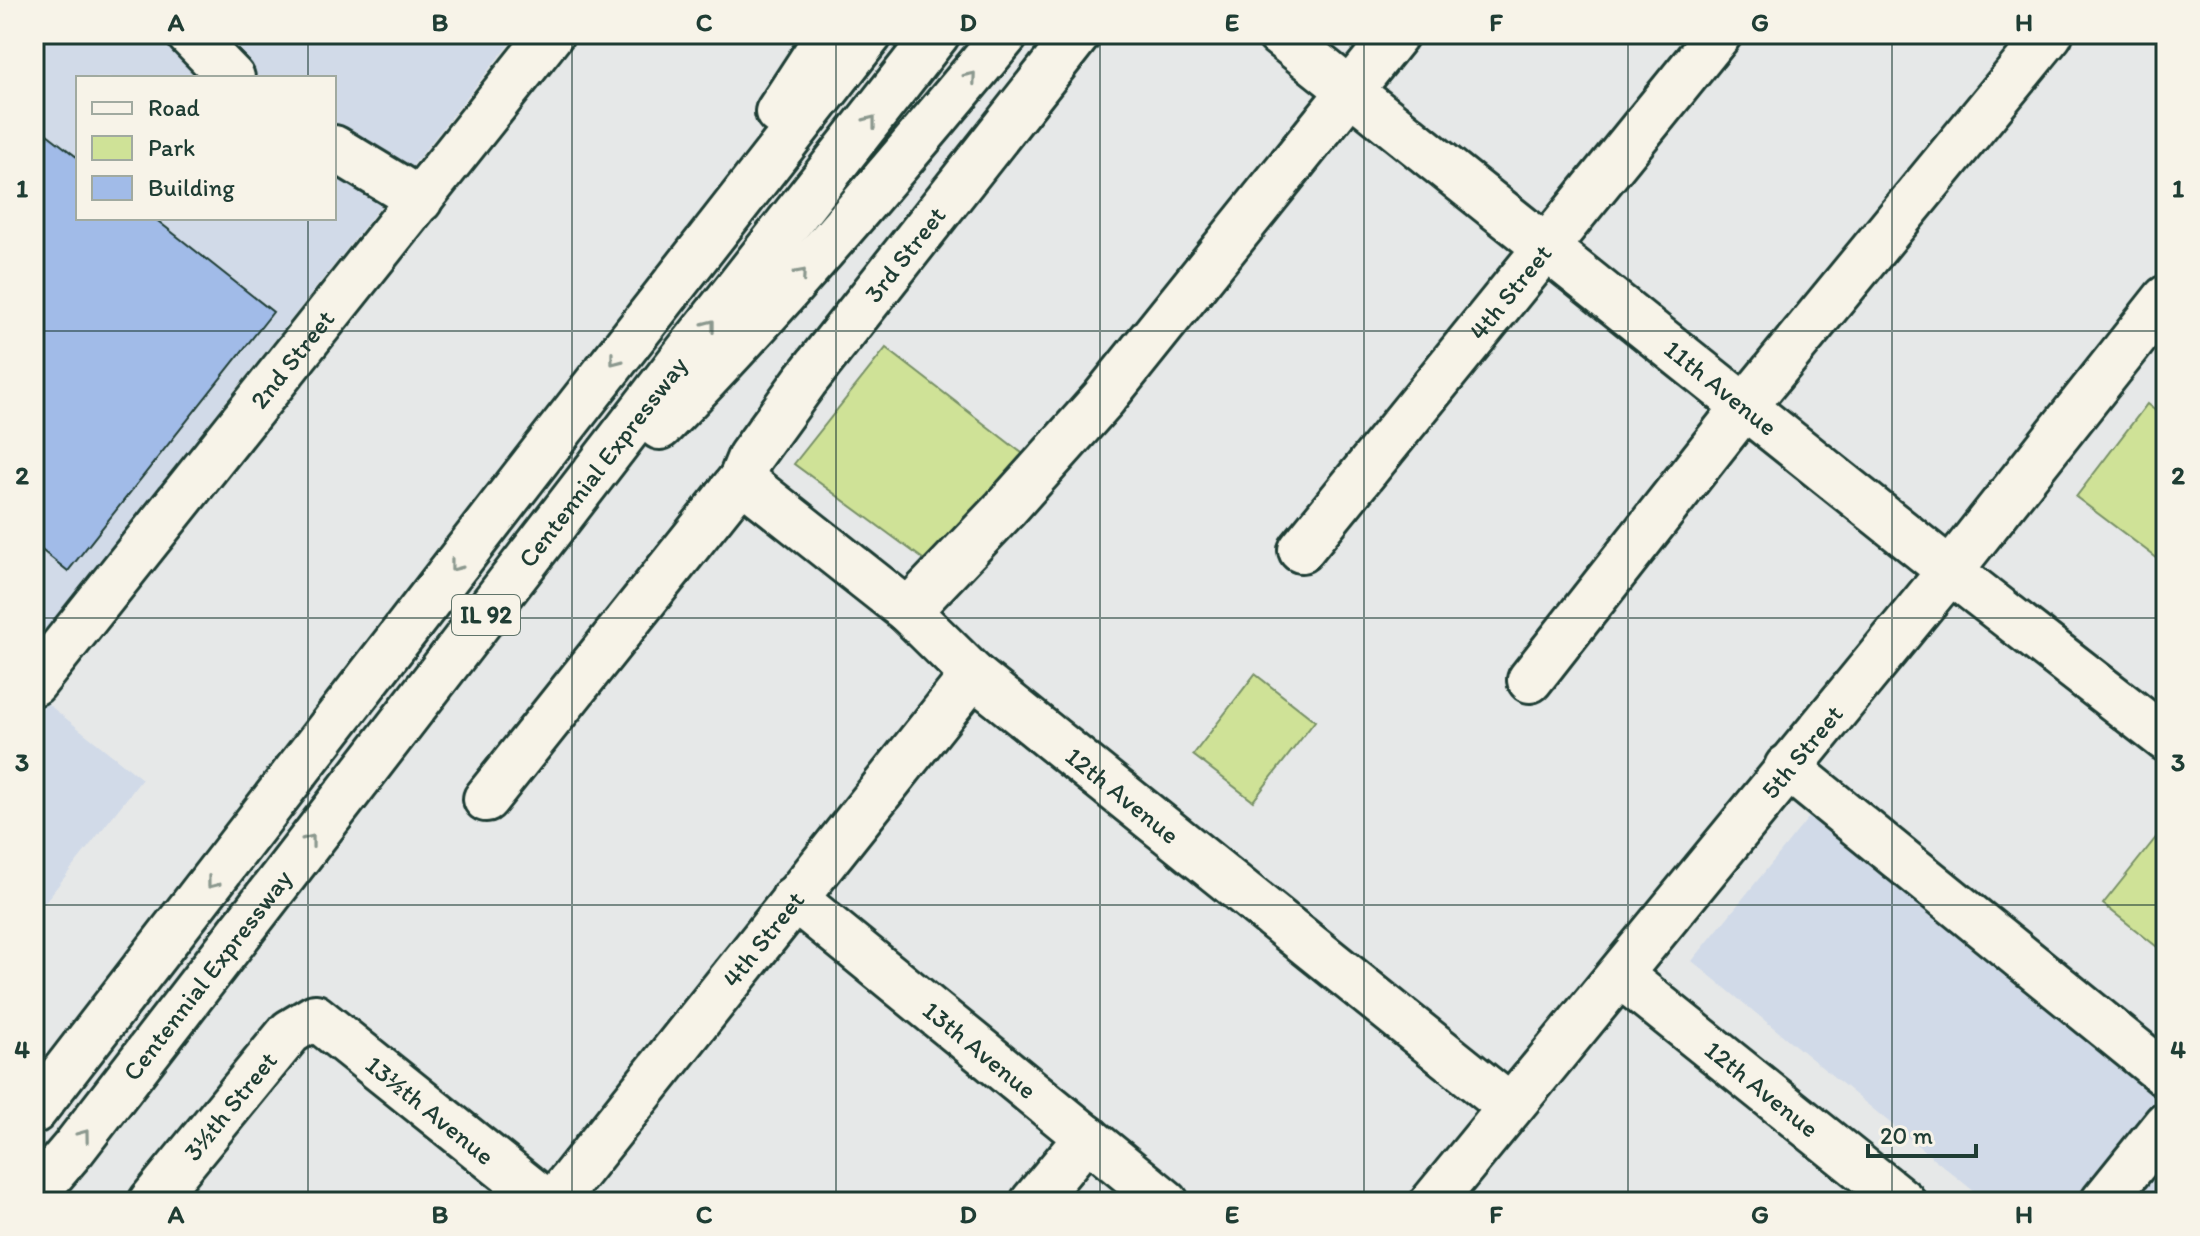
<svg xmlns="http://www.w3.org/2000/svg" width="2200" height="1236" viewBox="0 0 2200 1236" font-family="Itim,sans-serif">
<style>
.built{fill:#d1dae8;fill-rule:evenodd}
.green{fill:#cfe297;stroke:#779066;stroke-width:2}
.building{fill:#a1bbe8;stroke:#1f3d34;stroke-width:2}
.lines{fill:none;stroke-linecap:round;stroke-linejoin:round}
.minor-casing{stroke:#1f3d34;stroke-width:50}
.highway-casing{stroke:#1f3d34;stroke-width:50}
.minor{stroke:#f7f3e8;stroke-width:44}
.highway{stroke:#f7f3e8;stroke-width:44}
.oneway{stroke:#8b988e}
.grid{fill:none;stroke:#1f3d34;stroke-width:2;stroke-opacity:0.55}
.labels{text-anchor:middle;stroke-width:6;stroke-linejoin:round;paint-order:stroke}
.shield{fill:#f7f3e8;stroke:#60746a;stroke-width:2}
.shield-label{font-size:24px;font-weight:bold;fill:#1f3d34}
.street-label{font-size:26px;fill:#1f3d34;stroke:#f7f3e8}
.neatline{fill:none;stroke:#1f3d34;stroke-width:3}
.grid-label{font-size:26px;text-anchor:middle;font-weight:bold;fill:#1f3d34}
</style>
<rect width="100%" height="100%" fill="#e6e8e8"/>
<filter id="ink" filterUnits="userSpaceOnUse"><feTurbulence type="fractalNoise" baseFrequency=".0125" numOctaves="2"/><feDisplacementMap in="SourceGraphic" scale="16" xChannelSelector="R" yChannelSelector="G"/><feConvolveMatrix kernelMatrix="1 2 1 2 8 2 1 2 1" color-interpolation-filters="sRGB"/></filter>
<g filter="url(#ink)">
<g class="built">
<path d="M34 34H517L45 630 34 622ZM78 78H334V218H78Z"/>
<path d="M34 693 142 779 34 916Z"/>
<path d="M1814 811 2166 1098V1202H1987L1692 961Z"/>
</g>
<g class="green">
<path d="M886 348 1031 460 938 570 794 464Z"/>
<path d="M2147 404 2166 419V565L2076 497Z"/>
<path d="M1255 674 1315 721 1253 801 1193 755Z"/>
<path d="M2166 825V954L2103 904Z"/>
</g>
<path class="building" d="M34 124 78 158V218H154L273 312 68 571 34 544Z"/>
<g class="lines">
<g class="minor-casing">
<g id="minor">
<path d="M189 34 232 78"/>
<path id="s1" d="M1279 34 1950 571 2166 739"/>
<path d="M334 148 420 200"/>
<path id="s2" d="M741 479 908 611 973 675 1510 1107"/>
<path id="s3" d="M1301 550 1719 34"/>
<path d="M908 611 1005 509 1104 398 1396 34"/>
<path d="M1530 680 1745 406 2050 34"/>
<path id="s4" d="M34 683 551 34"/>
<path d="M1787 767 2166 1075"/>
<path id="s5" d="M486 799 741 479 750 457 805 381 1078 34"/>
<path id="s6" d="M794 898 1166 1202"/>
<path id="s7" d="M1620 975 1903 1202"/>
<path d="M151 1202 290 1032 315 1017 546 1202"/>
<path id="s8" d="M554 1202 973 675"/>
<path d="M1033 1202 1087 1137"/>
<path id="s9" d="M1433 1202 1950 571 2166 298"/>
<path d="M2103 1202 2166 1124"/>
</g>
</g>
<g class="highway-casing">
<g id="highway">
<path d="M778 112 829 34"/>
<path d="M660 427C782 302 895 168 1006 34"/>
<path d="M34 1111 544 451 870 34"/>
<path id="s10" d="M34 1195 74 1148 678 364 937 34"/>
</g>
</g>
<use href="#minor" class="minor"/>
<use href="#highway" class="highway"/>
</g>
<defs><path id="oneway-chevron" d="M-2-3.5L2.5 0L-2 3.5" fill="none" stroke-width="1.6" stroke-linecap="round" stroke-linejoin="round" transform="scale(2)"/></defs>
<g class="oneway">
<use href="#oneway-chevron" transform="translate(971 77) rotate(-50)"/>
<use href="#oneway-chevron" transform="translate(871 121) rotate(-52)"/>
<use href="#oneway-chevron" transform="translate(801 274) rotate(-49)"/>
<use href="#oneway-chevron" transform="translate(710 325) rotate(-52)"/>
<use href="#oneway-chevron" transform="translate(615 360) rotate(128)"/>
<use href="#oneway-chevron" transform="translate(455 566) rotate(128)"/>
<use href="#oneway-chevron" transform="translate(310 840) rotate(-52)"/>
<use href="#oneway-chevron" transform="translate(212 883) rotate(128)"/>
<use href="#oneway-chevron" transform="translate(84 1135) rotate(-53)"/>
</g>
</g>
<path class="grid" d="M308 34V78M572 34V1202M836 34V1202M1100 34V1202M1364 34V1202M1628 34V1202M1892 34V1202M308 218V1202M34 331H2166M34 618H2166M34 905H2166"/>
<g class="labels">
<rect class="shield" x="452" y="595" width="68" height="40" rx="6"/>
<g class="shield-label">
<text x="486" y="623">IL 92</text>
</g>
<g class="street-label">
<text dy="9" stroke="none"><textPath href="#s5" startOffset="688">3rd Street</textPath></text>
<text dy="9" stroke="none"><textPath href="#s3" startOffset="332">4th Street</textPath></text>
<text dy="9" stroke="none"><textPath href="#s4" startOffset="414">2nd Street</textPath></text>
<text dy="9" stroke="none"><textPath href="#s1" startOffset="566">11th Avenue</textPath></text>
<text dy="9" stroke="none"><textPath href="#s10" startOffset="928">Centennial Expressway</textPath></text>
<text dy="9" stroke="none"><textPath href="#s9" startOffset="582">5th Street</textPath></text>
<text dy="9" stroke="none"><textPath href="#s2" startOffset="496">12th Avenue</textPath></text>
<text dy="9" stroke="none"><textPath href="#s8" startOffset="336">4th Street</textPath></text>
<text dy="9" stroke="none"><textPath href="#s10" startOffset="280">Centennial Expressway</textPath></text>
<text dy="9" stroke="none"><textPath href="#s6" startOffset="240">13th Avenue</textPath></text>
<text dy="9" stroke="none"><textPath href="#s7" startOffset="182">12th Avenue</textPath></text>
<text transform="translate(230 1106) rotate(-51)" y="9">3½th Street</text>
<text transform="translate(430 1110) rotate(39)" y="9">13½th Avenue</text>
</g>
</g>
<rect width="2200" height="1236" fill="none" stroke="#f7f3e8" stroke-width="88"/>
<rect x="76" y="76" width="260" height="144" fill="#f7f3e8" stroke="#a1aaa0" stroke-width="2"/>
<rect x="92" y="102" width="40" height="12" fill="#f7f3e8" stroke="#a1aaa0" stroke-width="2"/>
<text x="148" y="116" font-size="24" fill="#1f3d34">Road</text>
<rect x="92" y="136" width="40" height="24" fill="#cfe297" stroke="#a1aaa0" stroke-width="2"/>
<text x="148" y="156" font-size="24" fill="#1f3d34">Park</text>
<rect x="92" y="176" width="40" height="24" fill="#a1bbe8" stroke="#a1aaa0" stroke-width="2"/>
<text x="148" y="196" font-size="24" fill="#1f3d34">Building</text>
<path d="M1868 1144v12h108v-12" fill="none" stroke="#1f3d34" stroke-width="4"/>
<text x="1880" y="1144" font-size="24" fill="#1f3d34" stroke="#f7f3e8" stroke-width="6" paint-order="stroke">20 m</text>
<rect x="44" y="44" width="2112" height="1148" class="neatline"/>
<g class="grid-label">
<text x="176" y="31">A</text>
<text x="440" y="31">B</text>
<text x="704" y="31">C</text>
<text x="968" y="31">D</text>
<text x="1232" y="31">E</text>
<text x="1496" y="31">F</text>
<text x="1760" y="31">G</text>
<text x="2024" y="31">H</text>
<text x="22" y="197">1</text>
<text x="2178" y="197">1</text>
<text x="22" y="484">2</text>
<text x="2178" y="484">2</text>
<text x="22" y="771">3</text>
<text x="2178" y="771">3</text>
<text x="22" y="1058">4</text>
<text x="2178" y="1058">4</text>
<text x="176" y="1223">A</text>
<text x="440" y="1223">B</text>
<text x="704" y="1223">C</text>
<text x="968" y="1223">D</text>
<text x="1232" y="1223">E</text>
<text x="1496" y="1223">F</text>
<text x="1760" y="1223">G</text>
<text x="2024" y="1223">H</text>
</g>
</svg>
